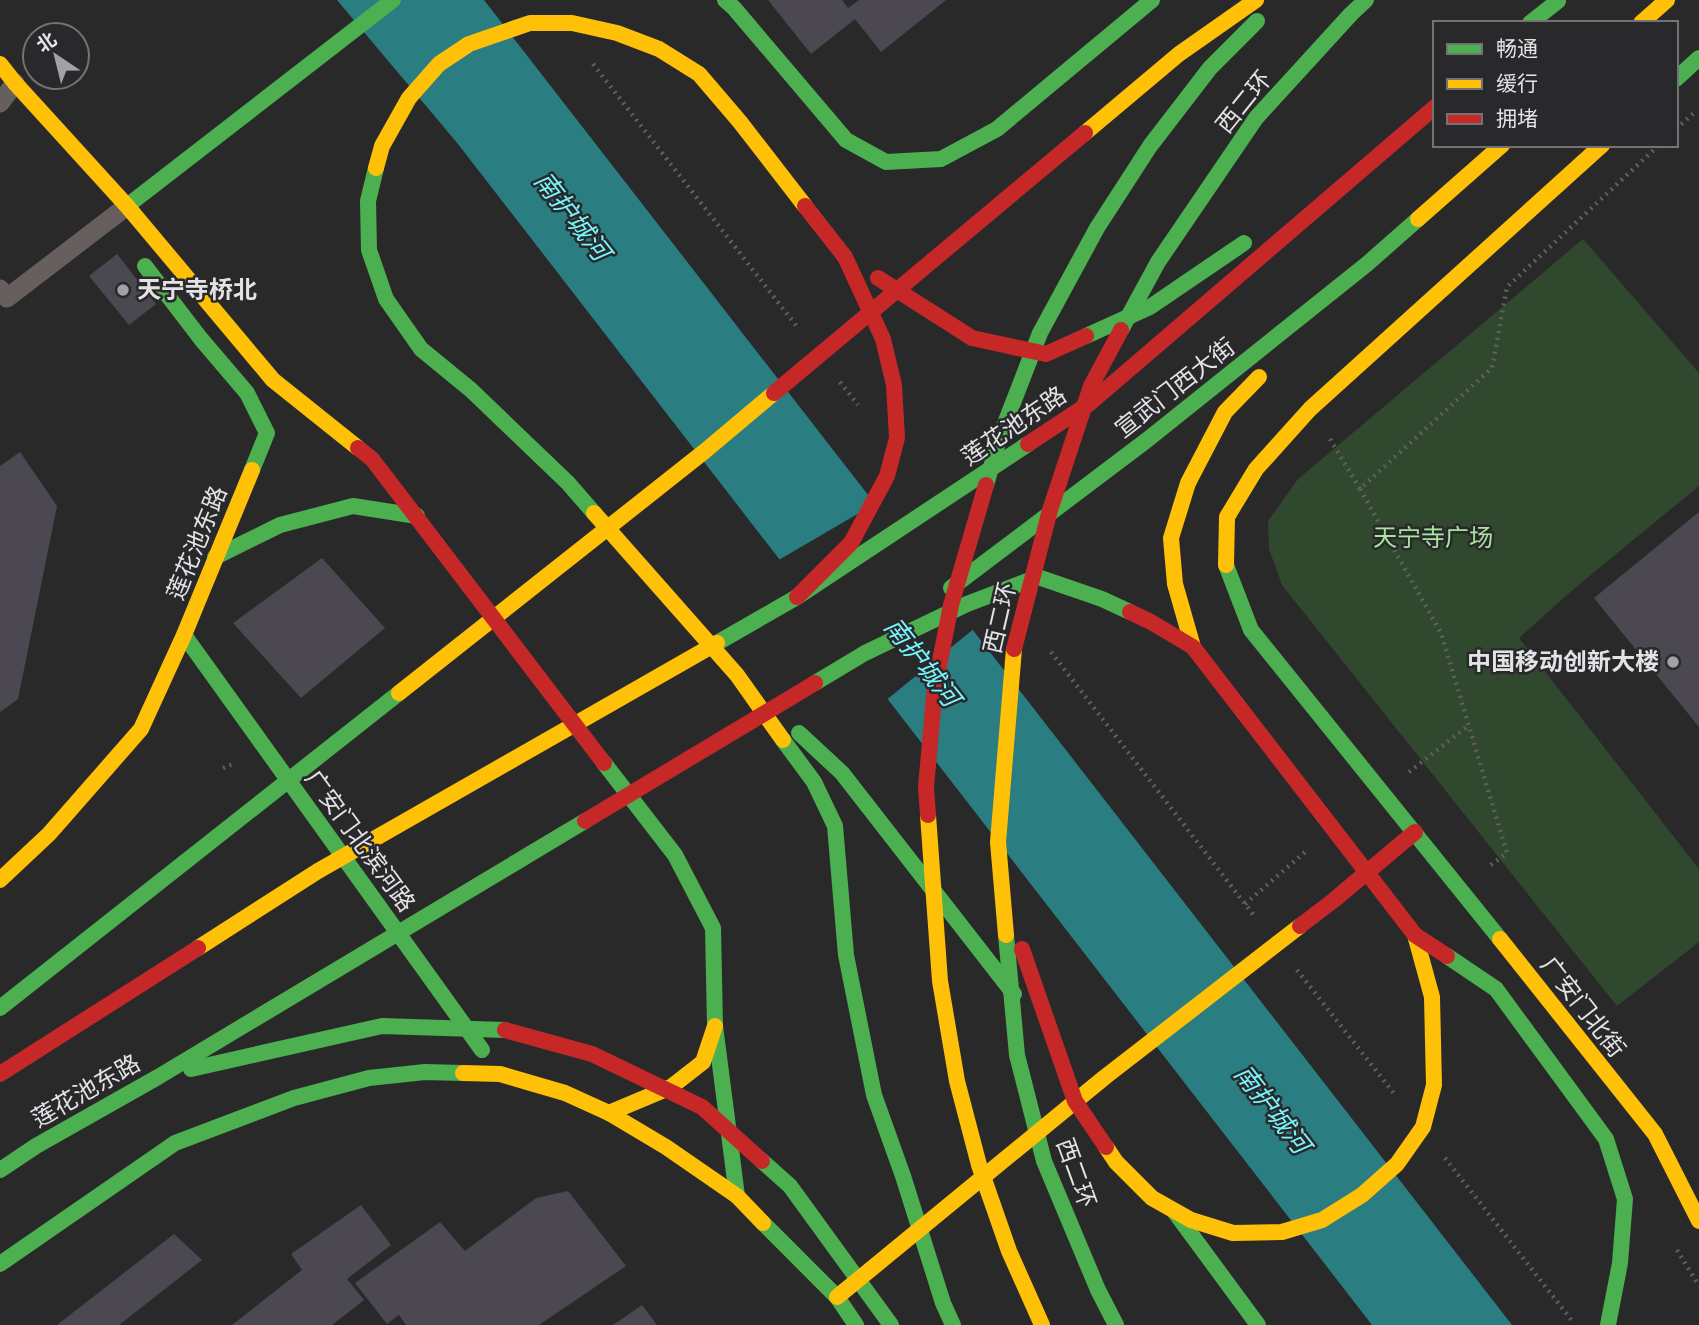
<svg xmlns="http://www.w3.org/2000/svg" width="1699" height="1325" viewBox="0 0 1699 1325" font-family="Helvetica,'Noto Sans SC',sans-serif">
<style>
.green{fill:#30482d}
.water{fill:#2a7d81}
.pier{fill:#29292a}
.building{fill:#4c4852}
.lines{fill:none;stroke-linecap:round;stroke-linejoin:round}
.path{stroke:#625f5e;stroke-width:4.5;stroke-dasharray:2 5;stroke-linecap:butt}
.lane{stroke:#665f5e;stroke-width:19}
.fast{stroke:#4caf50;stroke-width:16}
.slow{stroke:#ffc107;stroke-width:16}
.jam{stroke:#c62828;stroke-width:16}
.poi-dot{fill:#a2a1a3;stroke:#29282b;stroke-width:2.5}
.labels{text-anchor:middle;stroke-width:5;stroke-linejoin:round;paint-order:stroke}
.street-label{font-size:24px;fill:#e3e2e4;stroke:#29282b}
.poi-label{font-size:24px;font-weight:bold;fill:#e3e2e4;stroke:#29282b;text-anchor:start}
.park-label{font-size:24px;fill:#a7e49e;stroke:#29282b}
.water-label{font-size:26px;font-style:italic;fill:#76f5fd;stroke:#29282b}
</style>
<rect width="100%" height="100%" fill="#29292a"/>
<path class="green" d="M1583 239 1699 373V486L1576 587 1519 638 1699 869V942L1617 1006 1282 585 1269 549 1268 521 1298 479Z"/>
<path class="water" d="M337 0H484L1512 1325H1372L458 144Z"/>
<path class="pier" d="M878 502 975 628 885 701 777 561Z"/>
<g class="building">
<path d="M768 0H842L848 8 859 0H946L881 52 855 19 811 54Z"/>
<path d="M117 254 156 304 129 325 89 276Z"/>
<path d="M20 452 57 506 18 699 0 712V466Z"/>
<path d="M1699 512V727L1594 598Z"/>
<path d="M322 558 385 628 301 698 233 623Z"/>
<path d="M568 1191 626 1266 539 1325H406L399 1315 387 1324 355 1283 440 1222 465 1251 536 1198Z"/>
<path d="M361 1205 391 1245 347 1279 364 1300 332 1325H232L302 1270 291 1254Z"/>
<path d="M174 1234 202 1260 119 1325H57Z"/>
<path d="M642 1305 657 1325H613Z"/>
</g>
<g class="lines">
<g class="path">
<path d="M593 64 798 328"/>
<path d="M1676 129 1696 111"/>
<path d="M840 382 858 405"/>
<path d="M1330 439 1360 489 1492 368 1507 287 1659 145"/>
<path d="M1360 489 1441 633 1507 853 1487 868"/>
<path d="M1051 652 1255 917"/>
<path d="M223 768 235 763"/>
<path d="M1409 772 1468 726"/>
<path d="M1245 904 1305 852"/>
<path d="M1297 970 1396 1096"/>
<path d="M1445 1158 1573 1322"/>
<path d="M1677 1250 1699 1286"/>
</g>
<g class="lane">
<path d="M0 103 15 83"/>
<path d="M0 289 7 298 127 206"/>
</g>
<g class="fast">
<path d="M725 0 734 8 846 140 886 162 941 159 997 129 1152 0"/>
<path d="M1530 23 1558 1"/>
<path d="M1676 79 1699 58"/>
<path d="M376 168 368 201 369 250 386 299 421 349 471 390 568 483 594 513"/>
<path d="M127 206 393 0"/>
<path d="M145 266 201 339 247 393 267 433 252 470"/>
<path d="M1121 330 1158 262 1256 118 1351 14 1366 0"/>
<path d="M1086 336 1150 307 1244 243"/>
<path d="M986 485 999 439 1040 333 1097 228 1150 146 1210 68 1257 21"/>
<path d="M215 557 280 525 353 506 417 516"/>
<path d="M1226 565 1251 630 1500 939"/>
<path d="M951 588 1147 440 1367 264 1418 219"/>
<path d="M184 635 482 1050"/>
<path d="M717 643 797 597 1028 444"/>
<path d="M815 683 865 653 967 604 1038 577 1102 599 1130 612"/>
<path d="M799 733 842 773 1014 994"/>
<path d="M783 740 814 782 835 826 846 955 874 1095 903 1176 943 1303 953 1325"/>
<path d="M604 763 675 855 713 928 715 1026 737 1196"/>
<path d="M1006 935 1017 1055 1044 1161 1098 1290 1116 1325"/>
<path d="M1447 956 1496 989 1606 1139 1625 1199 1620 1263 1608 1325"/>
<path d="M0 1008 399 693"/>
<path d="M191 1069 382 1026 505 1030"/>
<path d="M762 1161 790 1186 891 1325"/>
<path d="M0 1170 36 1146 158 1077 585 821"/>
<path d="M1174 1211 1258 1325"/>
<path d="M763 1223 837 1297 856 1325"/>
<path d="M0 1264 175 1143 294 1098 369 1078 425 1072 463 1073"/>
</g>
<g class="slow">
<path d="M1641 23 1667 0"/>
<path d="M0 64 15 83 127 206 273 380 358 448"/>
<path d="M1085 133 1179 54 1256 0"/>
<path d="M376 168 382 146 409 98 439 64 469 44 530 23H572L617 33 659 49 699 74 740 122 805 206"/>
<path d="M1418 219 1502 145"/>
<path d="M594 513 737 675 783 740"/>
<path d="M1226 565 1227 517 1256 469 1310 409 1602 145"/>
<path d="M1193 647 1175 584 1171 538 1188 483 1225 412 1259 377"/>
<path d="M399 693 705 451 774 393"/>
<path d="M928 815 940 981 957 1081 979 1165 1009 1251 1042 1325"/>
<path d="M0 880 49 834 141 729 184 635 252 470"/>
<path d="M1006 935 998 842 1014 649"/>
<path d="M1500 939 1655 1134 1699 1221"/>
<path d="M198 948 318 871 717 643"/>
<path d="M463 1073 500 1074 565 1093 609 1113 666 1147 737 1196 763 1223"/>
<path d="M609 1113 671 1087 703 1062 715 1026"/>
<path d="M1106 1147 1116 1162 1152 1198 1191 1220 1233 1233 1282 1232 1322 1220 1362 1195 1397 1164 1423 1127 1434 1085 1432 997 1415 935"/>
<path d="M837 1297 1105 1077 1300 926"/>
</g>
<g class="jam">
<path d="M878 278 972 338 1046 354 1086 336"/>
<path d="M774 393 1085 133"/>
<path d="M1028 444 1090 403 1435 107"/>
<path d="M358 448 372 459 604 763"/>
<path d="M797 597 851 543 887 476 897 438 894 385 883 339 845 257 805 206"/>
<path d="M1130 612 1151 622 1193 647 1415 935 1447 956"/>
<path d="M1014 649 1050 510 1091 386 1121 330"/>
<path d="M928 815 926 787 935 686 951 605 986 485"/>
<path d="M585 821 815 683"/>
<path d="M1300 926 1334 900 1415 832"/>
<path d="M1022 949 1075 1101 1106 1147"/>
<path d="M505 1030 592 1054 702 1107 762 1161"/>
<path d="M0 1074 198 948"/>
</g>
</g>
<g class="poi-dot">
<circle cx="123" cy="290" r="7"/>
<circle cx="1673" cy="662" r="7"/>
</g>
<g class="labels">
<g class="street-label">
<text transform="translate(1244 102) rotate(-51)" y="8">西二环</text>
<text transform="translate(1175 388) rotate(-38)" y="8">宣武门西大街</text>
<text transform="translate(1014 426) rotate(-34)" y="8">莲花池东路</text>
<text transform="translate(197 543) rotate(-68)" y="8">莲花池东路</text>
<text transform="translate(1000 618) rotate(-77)" y="8">西二环</text>
<text transform="translate(360 841) rotate(54)" y="8">广安门北滨河路</text>
<text transform="translate(1583 1007) rotate(52)" y="8">广安门北街</text>
<text transform="translate(86 1091) rotate(-30)" y="8">莲花池东路</text>
<text transform="translate(1076 1173) rotate(70)" y="8">西二环</text>
</g>
<g class="poi-label">
<text x="137" y="298">天宁寺桥北</text>
<text x="1659" y="670" text-anchor="end">中国移动创新大楼</text>
</g>
<g class="park-label">
<text x="1433" y="546">天宁寺广场</text>
</g>
<g class="water-label">
<text transform="translate(572 216) rotate(52)" y="9">南护城河</text>
<text transform="translate(922 662) rotate(52)" y="9">南护城河</text>
<text transform="translate(1272 1109) rotate(52)" y="9">南护城河</text>
</g>
</g>
<rect x="1433" y="21" width="245" height="126" fill="#29282b" stroke="#737275" stroke-width="2"/>
<rect x="1447" y="44" width="35" height="10" fill="#4caf50" stroke="#737275" stroke-width="2"/>
<text x="1496" y="56" font-size="21" fill="#e3e2e4">畅通</text>
<rect x="1447" y="79" width="35" height="10" fill="#ffc107" stroke="#737275" stroke-width="2"/>
<text x="1496" y="91" font-size="21" fill="#e3e2e4">缓行</text>
<rect x="1447" y="114" width="35" height="10" fill="#c62828" stroke="#737275" stroke-width="2"/>
<text x="1496" y="126" font-size="21" fill="#e3e2e4">拥堵</text>
<g transform="translate(56 56) rotate(325)"><circle r="33" fill="#29282b" stroke="#737275" stroke-width="2"/>
<path d="M0-5L12 26L0 18L-12 26Z" fill="#a2a1a3"/>
<text y="-10" font-size="19" font-weight="bold" text-anchor="middle" fill="#e3e2e4">北</text>
</g>
</svg>
